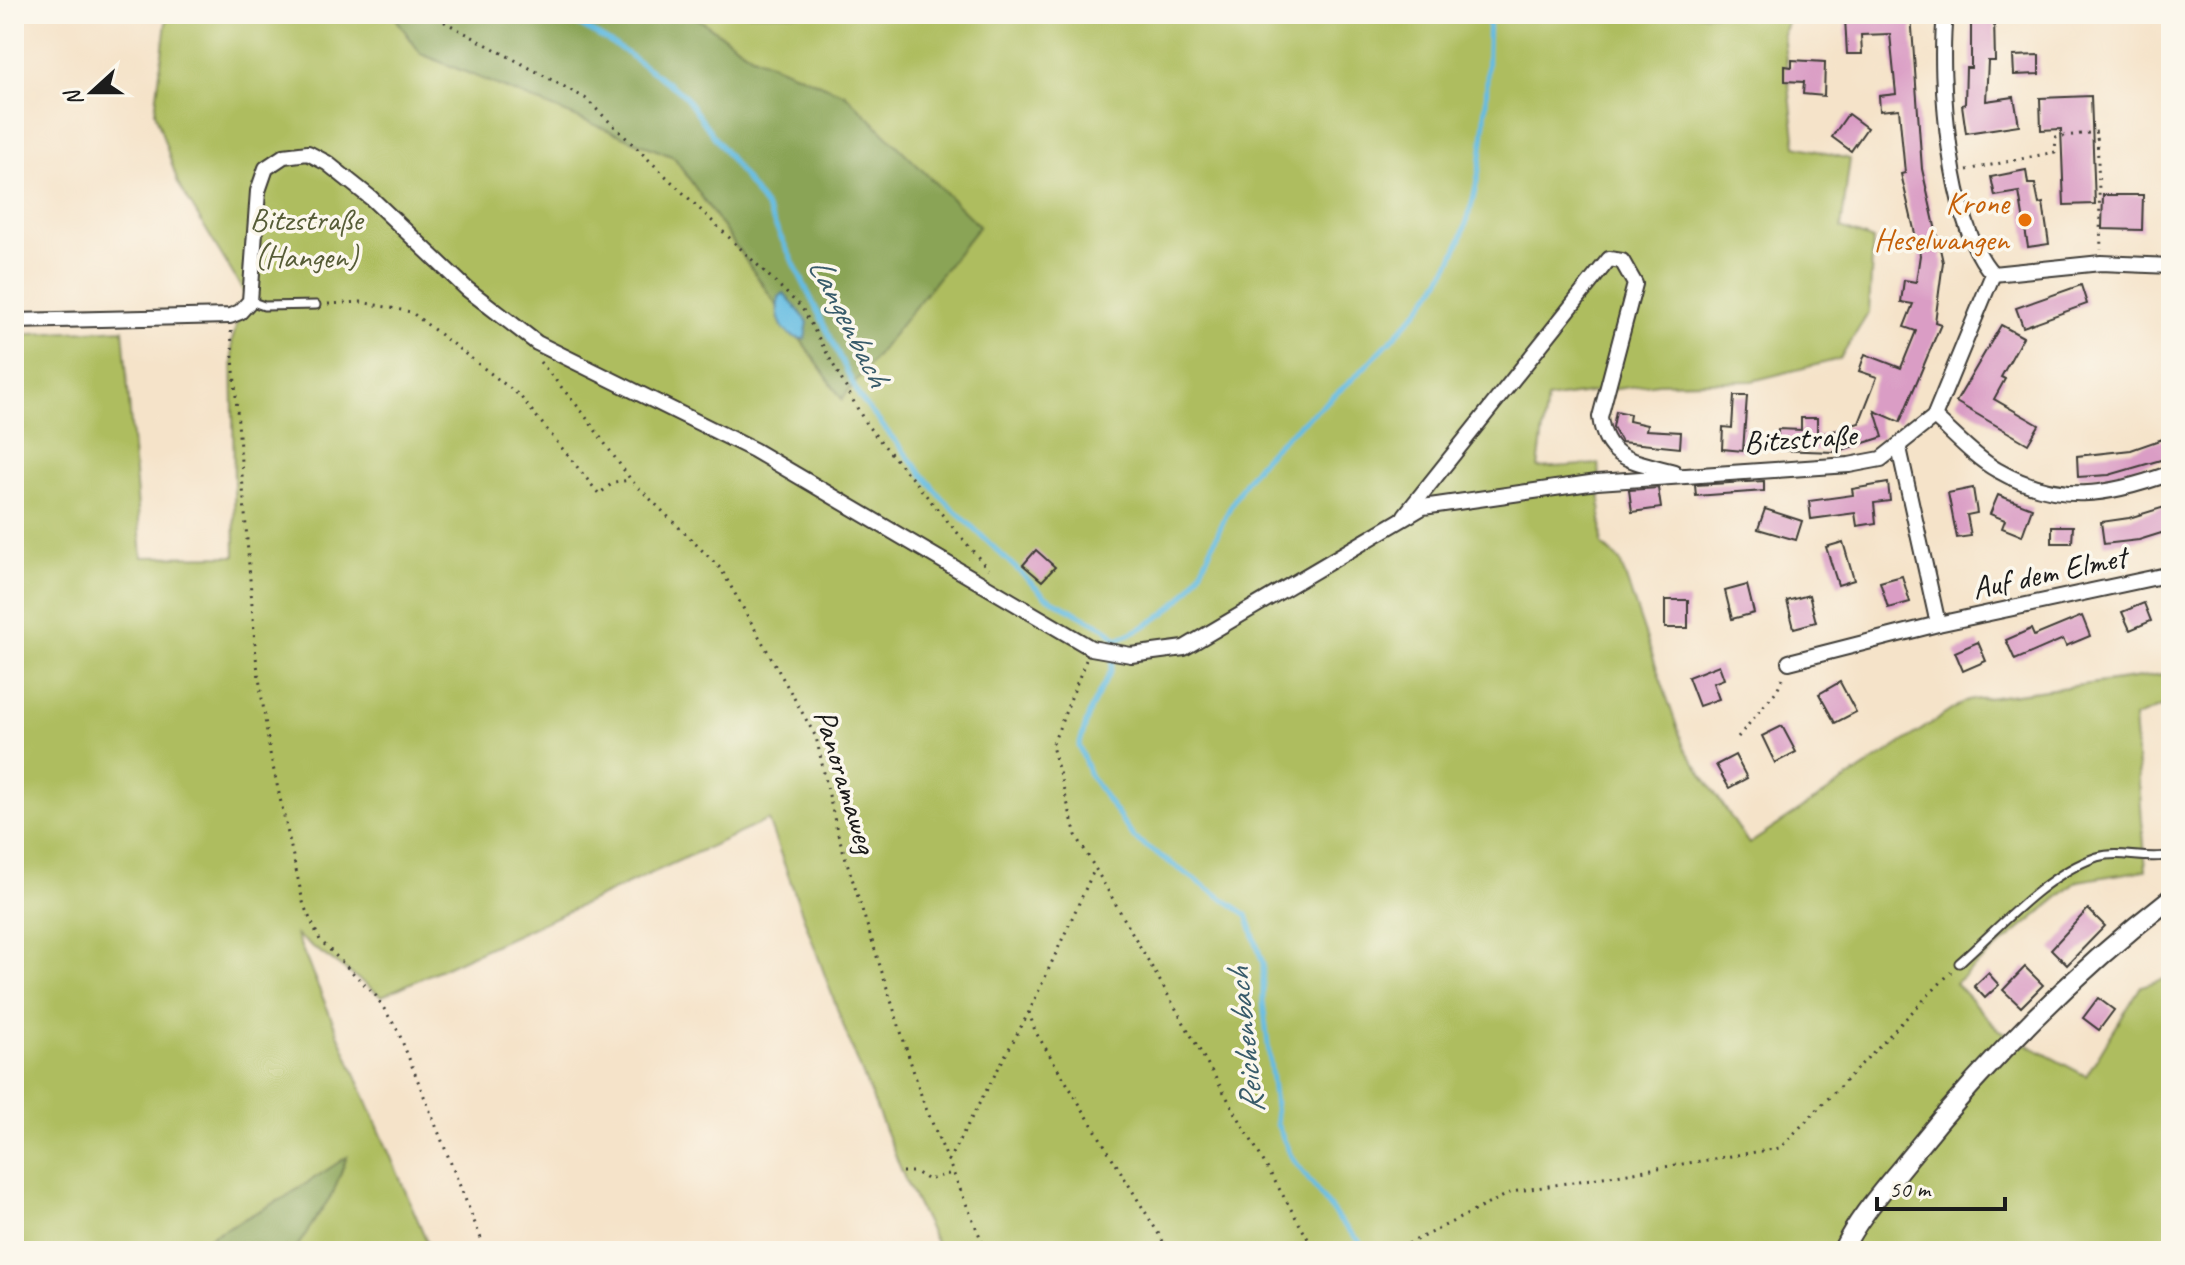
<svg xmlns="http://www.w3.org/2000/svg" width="2185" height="1265" viewBox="0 0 2185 1265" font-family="Caveat,sans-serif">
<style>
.green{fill:#aebd5f;stroke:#656c3e;stroke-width:2}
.forest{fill:#8aa456;stroke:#536039;stroke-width:2}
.water{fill:#64bce2;stroke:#406c7f;stroke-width:2}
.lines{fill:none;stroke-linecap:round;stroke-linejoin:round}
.stream{stroke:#64bce2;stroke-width:5}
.building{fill:#da9dc5}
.service-casing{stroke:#3d3a36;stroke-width:11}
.minor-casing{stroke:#3d3a36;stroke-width:18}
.tertiary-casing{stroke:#3d3a36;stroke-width:22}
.path{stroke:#3d3a36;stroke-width:3;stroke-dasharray:2 6;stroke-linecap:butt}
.service{stroke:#fff;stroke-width:7}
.minor{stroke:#fff;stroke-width:14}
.tertiary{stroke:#fff;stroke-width:18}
.food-dot{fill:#e8710a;stroke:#fbf7ec;stroke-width:3}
.labels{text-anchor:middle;stroke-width:7;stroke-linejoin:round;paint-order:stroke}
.food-label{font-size:32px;fill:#c56008;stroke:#fbf7ec;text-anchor:end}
.park-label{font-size:32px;fill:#565c37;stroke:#fbf7ec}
.street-label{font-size:32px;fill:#1c1c1c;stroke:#fbf7ec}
.water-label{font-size:34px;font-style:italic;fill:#395c6b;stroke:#fbf7ec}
</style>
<rect width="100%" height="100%" fill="#fbf7ec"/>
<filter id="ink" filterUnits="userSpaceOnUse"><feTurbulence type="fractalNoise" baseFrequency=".0125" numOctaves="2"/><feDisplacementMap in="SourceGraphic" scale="16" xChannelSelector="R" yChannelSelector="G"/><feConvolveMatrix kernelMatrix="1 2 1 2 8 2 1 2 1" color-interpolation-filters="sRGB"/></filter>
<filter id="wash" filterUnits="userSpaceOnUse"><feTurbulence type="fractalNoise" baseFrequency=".006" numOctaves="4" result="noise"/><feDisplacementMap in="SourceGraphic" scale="32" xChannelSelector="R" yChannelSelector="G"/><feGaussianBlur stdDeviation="1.8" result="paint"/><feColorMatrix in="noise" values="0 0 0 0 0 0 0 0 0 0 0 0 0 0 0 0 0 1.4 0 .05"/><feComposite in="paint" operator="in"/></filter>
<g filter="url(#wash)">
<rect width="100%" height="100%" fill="#f5e3c9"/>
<path class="green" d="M167 14H393L421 54 674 157 842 399 846 95 752 56 691 14H1790L1783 34 1796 146 1850 159 1841 228 1873 240 1869 312 1840 359 1752 381 1658 383 1547 399 1538 468 1599 464 1602 545 1620 561 1684 747 1749 844 1965 701 2171 673V703L2134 718 2146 870 2078 881 1955 983 1998 1029 2086 1076 2141 986 2171 977V1251H940L906 1182 846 1033 768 820 382 996 296 935 431 1251H298L297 1247 346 1158 284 1198 183 1251H14V335L123 329 142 557 235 556 232 341 245 294 178 183 155 112Z"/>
<g class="forest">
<path d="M393 14H691L752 56 845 94 979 226 842 399 674 157 421 54Z"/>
<path d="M347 1157 333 1193 297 1247 298 1251H183L284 1198Z"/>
</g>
<path class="water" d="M784 293 808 322 805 339C782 338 774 317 779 297Z"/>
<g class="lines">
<g class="stream">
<path d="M560 14 618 47 683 94 767 209 860 398 942 498 1045 596 1107 629 1117 639"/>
<path d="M1117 639C1218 599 1198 544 1253 471 1275 441 1327 404 1356 376 1384 347 1414 319 1437 285 1489 207 1486 104 1489 14"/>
<path d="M1117 639 1111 671 1091 708 1079 746 1090 775 1134 838 1247 915 1263 964V1001L1277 1124 1291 1156 1340 1221 1369 1251"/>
</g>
</g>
<g id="blocks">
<g class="building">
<path d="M1911 14 1922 169 1943 262 1935 322 1941 324 1900 422 1875 411 1883 437 1835 452 1777 450 1778 429 1801 430V418H1817V436L1859 423 1877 377 1859 371 1865 354 1901 368 1916 331 1904 327 1913 304 1901 302 1904 280 1916 282 1920 255 1901 174 1905 173 1899 109 1880 111 1879 96 1896 94 1890 34 1861 35 1862 54H1847L1845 18Z"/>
<path d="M1971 18H1994L1995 61H1988L1986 101 2014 97 2019 125 1966 133 1962 105 1965 104 1966 68H1971Z"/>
<path d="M2039 55V74L2014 75 2013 56Z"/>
<path d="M1792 60 1825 62 1824 96 1803 94 1804 82 1785 81V66L1792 67Z"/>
<path d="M2091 96 2095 204 2064 205 2061 129 2041 130 2040 98Z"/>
<path d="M1848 114 1867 128 1851 151 1832 137Z"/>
<path d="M2026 170 2028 184H2035L2039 204 2043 203 2049 244 2028 247 2019 192 1995 196 1991 177Z"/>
<path d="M2103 195H2143L2142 230 2102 229Z"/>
<path d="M2081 285 2087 304 2023 327 2016 308Z"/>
<path d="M2001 325 2023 337 2001 377 2005 379 1994 399 2039 425 2028 444 1956 402Z"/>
<path d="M1734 396H1747L1743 451 1722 449 1723 427 1732 428Z"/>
<path d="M1616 411 1630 414 1629 421 1647 425 1646 430 1681 432 1680 448 1621 442 1613 427Z"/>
<path d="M2168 437 2171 457 2109 475 2078 477 2077 456 2131 450Z"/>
<path d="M1764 481V491L1696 496 1695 485Z"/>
<path d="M1888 483 1890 501 1874 503 1876 523 1857 526 1855 513 1811 519 1809 501 1853 495 1852 489Z"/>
<path d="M1658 488 1661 508 1632 512 1629 490Z"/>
<path d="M1973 488 1977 513 1967 515 1971 536 1957 538 1948 493Z"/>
<path d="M1998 495 2032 508 2022 536 2002 528 2005 520 1990 514Z"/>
<path d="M2171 505V530L2139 540 2104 544 2101 522 2129 518Z"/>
<path d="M1765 509 1802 521 1796 540 1758 529Z"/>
<path d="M2052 526H2073L2072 543H2052Z"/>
<path d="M1843 542 1854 580 1838 585 1826 547Z"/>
<path d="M1036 550 1055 567 1042 581 1023 565Z"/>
<path d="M1902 576 1910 602 1888 608 1880 582Z"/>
<path d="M1747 585 1754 613 1732 619 1725 591Z"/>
<path d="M1809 595 1816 622 1794 628 1787 601Z"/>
<rect x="1665" y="600" width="23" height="28"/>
<path d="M2144 603 2151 621 2130 630 2122 612Z"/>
<path d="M2082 616 2090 636 2066 646 2063 639 2015 660 2006 640 2031 629 2034 636Z"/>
<path d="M1978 642 1986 661 1963 671 1955 652Z"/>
<path d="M1719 665 1724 679 1713 683 1719 699 1699 706 1688 677Z"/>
<path d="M1840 682 1856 712 1835 723 1819 694Z"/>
<path d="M1782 726 1796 752 1775 763 1762 736Z"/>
<path d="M1735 755 1747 778 1729 788 1716 765Z"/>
<path d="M2088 909 2105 926 2067 965 2051 949Z"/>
<path d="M2025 967 2043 985 2021 1007 2003 990Z"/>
<path d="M1988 973 1999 985 1985 998 1974 986Z"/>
<path d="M2098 998 2114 1010 2099 1030 2083 1018Z"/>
</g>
</g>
</g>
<g filter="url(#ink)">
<use href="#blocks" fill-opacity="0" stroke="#3d3a36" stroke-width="2"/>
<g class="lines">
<g class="service-casing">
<g id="service">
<path d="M250 301 264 306 316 305"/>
<path d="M1959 963C2000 927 2044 875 2097 857 2121 850 2147 861 2171 855"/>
</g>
</g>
<g class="minor-casing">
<g id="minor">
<path d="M1945 14C1938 77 1949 228 1993 274"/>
<path d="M1993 274 2101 263 2171 266"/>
<path d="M14 321 230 316 240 312 250 301 258 191 266 168 284 156 308 153 327 163 371 198 467 289 537 343 754 450 1091 648 1131 655 1184 648 1423 507 1597 482 1849 465 1881 459 1934 417 1993 274"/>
<path d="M1934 417C1954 434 1974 457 1997 470 2058 505 2108 496 2171 473"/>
<path d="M1899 448 1938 624"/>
<path d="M1405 515 1609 259 1622 261 1635 284 1600 417C1606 462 1637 461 1674 472"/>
<path d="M1789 662 1938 624 2171 574"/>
</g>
</g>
<g class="tertiary-casing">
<path id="tertiary" d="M1842 1251C1859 1216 1886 1187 1910 1157 1987 1061 2074 973 2171 898"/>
</g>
<g class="path">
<path d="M430 14 585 98 802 308 866 424 988 569"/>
<path d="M1967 170 2055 152 2056 137 2097 132 2101 250"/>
<path d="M328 304 361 302 411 312 520 396 599 494 614 482 631 480"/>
<path d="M231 331 256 657 270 753 304 906 320 940 376 996 398 1031 486 1251"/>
<path d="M540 362 580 409 631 480 721 569 816 737 837 831 923 1101 986 1251"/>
<path d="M1086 660 1052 746 1076 835 1315 1251"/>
<path d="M1738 737 1777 690 1783 676"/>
<path d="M1029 1012 1035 1031 1169 1251"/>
<path d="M948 1161 1029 1012 1095 868"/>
<path d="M902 1172H915L928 1180 952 1173"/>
<path d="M1394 1251 1512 1192 1780 1148 1951 972"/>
</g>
<use href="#service" class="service"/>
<use href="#minor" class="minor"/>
<use href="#tertiary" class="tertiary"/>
</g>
</g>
<circle class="food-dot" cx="2025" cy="220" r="8"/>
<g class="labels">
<g class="food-label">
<text x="2009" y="213">Krone<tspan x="2009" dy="37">Heselwangen</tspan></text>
</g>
<g class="park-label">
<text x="306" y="230">Bitzstraße<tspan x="306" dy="37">(Hangen)</tspan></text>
</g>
<g class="street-label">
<text transform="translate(1800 438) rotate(-4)" y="11">Bitzstraße</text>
<text transform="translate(2049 572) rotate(-12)" y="11">Auf dem Elmet</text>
<text transform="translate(846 781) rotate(73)" y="11">Panoramaweg</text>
</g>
<g class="water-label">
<text transform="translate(850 321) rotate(63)" y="12">Langenbach</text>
<text transform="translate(1244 1041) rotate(-96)" y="12">Reichenbach</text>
</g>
</g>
<rect width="2185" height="1265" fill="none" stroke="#fbf7ec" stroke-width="48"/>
<g transform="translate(92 92) rotate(249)" stroke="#fbf7ec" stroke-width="6" paint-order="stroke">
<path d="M0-6L14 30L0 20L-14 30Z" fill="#1c1c1c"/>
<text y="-12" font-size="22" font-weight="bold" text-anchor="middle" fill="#1c1c1c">N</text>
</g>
<path d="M1877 1197v12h128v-12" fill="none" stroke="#1c1c1c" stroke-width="4"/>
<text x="1889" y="1197" font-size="24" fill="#1c1c1c" stroke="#fbf7ec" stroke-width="6" paint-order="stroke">50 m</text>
</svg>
